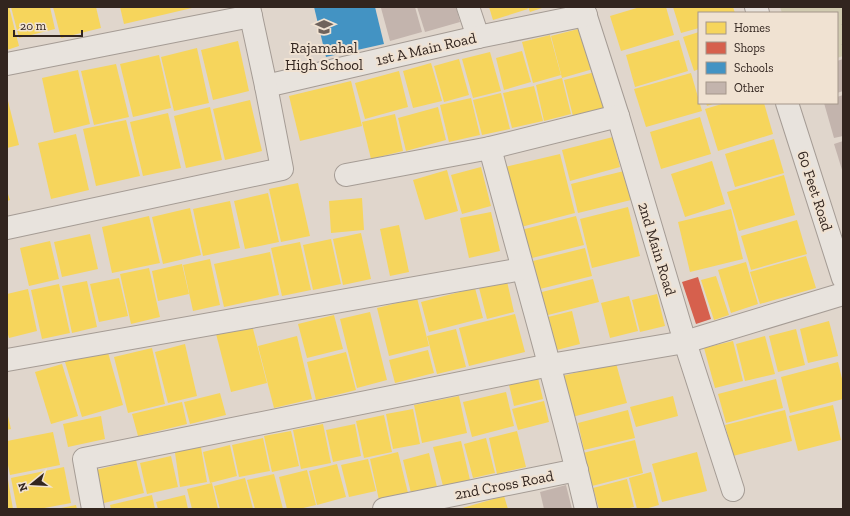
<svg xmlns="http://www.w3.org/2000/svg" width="850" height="516" viewBox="0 0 850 516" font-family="'Zilla Slab',serif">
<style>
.park{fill:url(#park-tufts)}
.homes{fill:#f6d55c}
.shops{fill:#d6604d}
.schools{fill:#4393c3}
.building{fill:#c3b4ad}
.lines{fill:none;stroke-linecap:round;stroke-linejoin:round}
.minor-casing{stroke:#a59c95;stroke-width:24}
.minor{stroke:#e8e3dd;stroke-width:22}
.labels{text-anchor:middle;stroke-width:4;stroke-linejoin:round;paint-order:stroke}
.poi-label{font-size:15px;fill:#32251f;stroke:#f0e2d2}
.street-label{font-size:15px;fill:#32251f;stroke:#f0e2d2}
</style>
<defs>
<pattern id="park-tufts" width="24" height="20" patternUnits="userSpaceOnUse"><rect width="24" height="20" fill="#d1cbb0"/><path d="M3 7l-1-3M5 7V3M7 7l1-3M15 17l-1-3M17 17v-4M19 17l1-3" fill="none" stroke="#b4ae97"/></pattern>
</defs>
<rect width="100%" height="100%" fill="#e0d6cc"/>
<path class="park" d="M780 7H843V56L837 58V13H782Z"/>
<g class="homes">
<path d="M7 7H9L19 46 7 50Z"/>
<path d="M11 7H50L55 29 19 38Z"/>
<path d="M53 7H96L101 28 61 38Z"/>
<path d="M120 7H192V8L124 24Z"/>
<path d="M489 7H527L528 9 493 20Z"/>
<path d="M528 7H545L530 12Z"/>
<path d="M640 7H666L674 35 621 51 610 16Z"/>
<path d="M673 7H733L735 13H699V28L681 33Z"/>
<path d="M582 28 593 69 562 78 551 36Z"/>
<path d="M699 32V69L694 71 683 37Z"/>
<path d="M550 35 561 75 533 83 522 42Z"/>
<path d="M679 40 688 71 635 87 626 55Z"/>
<path d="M238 41 249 91 213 100 201 50Z"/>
<path d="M197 48 209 103 174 111 161 57Z"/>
<path d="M522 51 531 82 504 90 496 58Z"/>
<path d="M490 52 501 91 473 98 462 59Z"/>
<path d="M159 55 171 108 133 117 120 64Z"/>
<path d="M459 59 469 95 444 102 434 66Z"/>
<path d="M431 63 442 101 413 108 403 71Z"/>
<path d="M116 64 129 117 94 125 81 71Z"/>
<path d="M78 70 90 124 54 133 42 78Z"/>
<path d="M399 71 408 107 365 119 355 83Z"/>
<path d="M595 72 604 108 573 116 564 80Z"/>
<path d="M691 73 702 111 646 127 634 89Z"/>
<path d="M562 78 571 114 544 121 536 85Z"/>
<path d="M351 81 362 126 300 141 289 96Z"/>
<path d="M534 86 543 121 512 128 503 93Z"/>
<path d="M501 93 510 129 482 135 473 100Z"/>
<path d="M7 97 19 145 7 148Z"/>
<path d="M471 98 480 135 449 142 440 105Z"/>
<path d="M250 100 262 151 225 160 213 109Z"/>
<path d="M706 103H716L707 106Z"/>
<path d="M725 103H764L773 134 718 151 705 109Z"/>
<path d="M210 107 222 160 186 168 174 116Z"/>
<path d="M438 107 446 140 406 151 398 118Z"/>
<path d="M168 113 181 168 143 176 130 122Z"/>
<path d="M395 114 403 151 371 159 362 122Z"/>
<path d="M700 117 711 154 661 169 650 132Z"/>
<path d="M126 120 140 176 96 186 83 129Z"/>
<path d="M76 134 89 190 51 199 38 143Z"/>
<path d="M613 137 620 167 570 181 562 150Z"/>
<path d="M774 139 784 173 735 187 725 154Z"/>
<path d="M560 154 575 213 521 227 505 167Z"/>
<path d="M712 161 725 204 685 217 671 174Z"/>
<path d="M481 167 491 206 462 214 451 175Z"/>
<path d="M447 170 458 211 425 220 413 180Z"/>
<path d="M624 171 631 200 578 213 571 184Z"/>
<path d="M784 175 795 215 739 231 727 192Z"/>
<path d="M298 183 310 236 281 242 269 189Z"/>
<path d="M7 191 10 200 7 201Z"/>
<path d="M268 193 279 242 245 249 234 201Z"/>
<path d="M362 198 364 230 331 233 329 201Z"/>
<path d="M230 201 240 248 203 256 193 209Z"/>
<path d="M628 207 640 256 592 268 580 219Z"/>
<path d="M190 208 201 255 163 264 152 217Z"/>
<path d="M731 209 743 259 690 272 678 222Z"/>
<path d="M491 212 500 251 469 258 460 218Z"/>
<path d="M149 216 160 263 112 273 102 227Z"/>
<path d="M576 216 584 245 528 259 521 230Z"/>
<path d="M797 220 807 254 751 270 741 236Z"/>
<path d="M399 225 409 272 390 276 380 229Z"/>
<path d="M361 233 371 279 343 285 333 239Z"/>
<path d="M90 234 98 269 62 277 54 242Z"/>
<path d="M331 239 341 284 313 290 303 245Z"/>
<path d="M50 241 59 279 29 286 20 248Z"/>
<path d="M300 242 311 290 282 296 271 248Z"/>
<path d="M585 248 592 276 536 290 529 262Z"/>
<path d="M270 252 279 295 224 307 214 264Z"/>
<path d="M806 256 816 288 760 304 750 272Z"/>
<path d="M210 259 220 305 193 311 183 265Z"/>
<path d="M746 262 758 304 731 313 718 270Z"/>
<path d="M182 264 189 294 158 301 152 271Z"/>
<path d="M149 268 160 317 131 324 120 274Z"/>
<path d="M716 276 729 315 714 320 701 280Z"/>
<path d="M506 277 514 312 487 319 478 284Z"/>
<path d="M119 278 128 316 99 322 90 284Z"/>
<path d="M593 279 599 302 544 316 538 293Z"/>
<path d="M87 281 97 327 72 333 62 286Z"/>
<path d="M59 284 70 333 42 339 31 290Z"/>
<path d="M475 288 483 318 429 332 421 302Z"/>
<path d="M28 289 37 331 9 338 7 331V294Z"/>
<path d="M657 294 665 326 640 332 632 300Z"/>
<path d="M629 296 638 331 610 338 601 303Z"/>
<path d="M417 298 429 346 389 356 377 308Z"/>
<path d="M572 311 580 344 553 351 544 318Z"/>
<path d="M370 312 387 380 357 388 340 319Z"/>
<path d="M515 314 525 352 469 366 459 328Z"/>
<path d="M334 315 343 349 307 358 298 324Z"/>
<path d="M251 321 267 383 231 392 215 330Z"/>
<path d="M829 321 838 356 808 363 800 329Z"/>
<path d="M456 329 466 367 437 374 427 336Z"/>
<path d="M796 329 805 365 778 372 769 336Z"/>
<path d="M297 336 312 399 274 408 258 346Z"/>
<path d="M765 336 775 374 745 381 736 344Z"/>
<path d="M733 341 743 381 715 388 704 348Z"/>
<path d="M185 344 197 396 168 403 155 352Z"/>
<path d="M152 348 165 404 128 413 114 357Z"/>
<path d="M107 349 123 405 82 417 65 362Z"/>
<path d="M428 350 434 373 395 383 389 360Z"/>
<path d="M346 352 356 390 316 400 307 362Z"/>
<path d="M838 362 843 383V399L790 413 781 377Z"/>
<path d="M616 363 627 403 572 417 562 376Z"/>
<path d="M62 364 78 416 51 424 35 372Z"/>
<path d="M538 378 543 399 514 406 509 385Z"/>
<path d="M776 379 783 408 726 423 718 394Z"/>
<path d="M506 392 514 426 472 437 463 402Z"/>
<path d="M220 393 226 415 190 424 184 402Z"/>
<path d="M459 396 467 433 422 443 414 405Z"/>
<path d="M673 396 678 416 636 427 630 407Z"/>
<path d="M544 401 549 422 518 430 512 409Z"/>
<path d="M182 402 187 424 138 436 132 414Z"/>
<path d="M833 405 841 440 798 451 789 416Z"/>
<path d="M413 409 420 444 393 449 386 414Z"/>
<path d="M628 410 635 438 584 450 578 423Z"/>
<path d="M785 410 792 441 733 456 725 425Z"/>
<path d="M7 412 11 429 7 430Z"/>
<path d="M384 415 392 452 364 458 356 421Z"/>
<path d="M101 416 105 439 68 447 63 424Z"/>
<path d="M323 424 331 463 301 469 293 430Z"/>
<path d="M355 424 361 456 333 462 326 430Z"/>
<path d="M291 431 299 466 272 472 264 436Z"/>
<path d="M517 431 526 467 497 474 489 438Z"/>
<path d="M53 432 60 465 10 475 7 460V441Z"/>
<path d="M263 438 270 471 239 477 232 445Z"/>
<path d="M486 438 495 473 473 478 464 444Z"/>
<path d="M635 440 643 473 592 486 583 453Z"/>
<path d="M461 441 470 480 443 486 433 447Z"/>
<path d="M200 442 207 482 180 487 174 446Z"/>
<path d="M230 445 237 476 210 483 203 452Z"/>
<path d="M398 452 408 493 379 500 370 459Z"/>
<path d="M697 452 707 491 662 502 652 464Z"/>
<path d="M429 453 437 487 411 493 403 460Z"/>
<path d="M171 456 178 487 147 494 140 463Z"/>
<path d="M368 459 376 491 349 497 341 465Z"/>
<path d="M136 460 144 493 104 503 96 470Z"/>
<path d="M337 464 346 497 317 505 309 471Z"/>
<path d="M64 467 71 503 39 509H17L11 478Z"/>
<path d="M307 470 316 505 299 509H287L279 477Z"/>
<path d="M651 472 659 505 645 509H637L629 478Z"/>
<path d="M274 474 283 509H255L247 480Z"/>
<path d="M245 478 253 509H220L214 486Z"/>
<path d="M627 479 634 507 625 509H599L593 488Z"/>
<path d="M7 480H8L13 509H7Z"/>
<path d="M212 483 218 509H192L187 489Z"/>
<path d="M152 495 155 509H111L110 505Z"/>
<path d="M185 495 188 509H158L156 502Z"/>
<path d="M504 496 508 509H459Z"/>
<path d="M76 505 77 509H61V508Z"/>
</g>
<path class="shops" d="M698 277 711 319 696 324 682 282Z"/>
<path class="schools" d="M314 7H375L384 44 326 57Z"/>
<g class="building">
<path d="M386 7H415L422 32 390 41 381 8Z"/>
<path d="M417 7H456L460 22 425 32Z"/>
<path d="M843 59V91L837 93V61Z"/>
<path d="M843 95V136L834 138 824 103H837V97Z"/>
<path d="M843 141V173L834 144Z"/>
<path d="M566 485 572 509H544L540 492Z"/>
</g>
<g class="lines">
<g class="minor-casing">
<g id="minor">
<path d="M468 7 478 37"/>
<path d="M583 7 618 116 685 342 733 490"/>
<path d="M756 7 758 13"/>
<path d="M7 64 251 16"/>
<path d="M266 86 478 37 586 15"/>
<path d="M787 103 843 278"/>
<path d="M490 148C522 269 558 388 586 509"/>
<path d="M346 175 490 148 618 116"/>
<path d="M7 228 282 169 266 86 249 7"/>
<path d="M7 360 522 269"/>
<path d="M93 509 84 459 550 365 685 342 843 294"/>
<path d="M384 509 577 470"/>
</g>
</g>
<use href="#minor" class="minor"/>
</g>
<defs>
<g id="school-bare" transform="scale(1.38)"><path d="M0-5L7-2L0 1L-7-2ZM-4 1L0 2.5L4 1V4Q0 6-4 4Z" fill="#6f635c" stroke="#f0e2d2" stroke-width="2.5" paint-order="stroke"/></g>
</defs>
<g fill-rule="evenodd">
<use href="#school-bare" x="324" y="27"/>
</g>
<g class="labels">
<g class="poi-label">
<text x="324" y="53">Rajamahal<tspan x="324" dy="17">High School</tspan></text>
</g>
<g class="street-label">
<text transform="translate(426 49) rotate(-13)" y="5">1st A Main Road</text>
<text transform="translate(815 191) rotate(72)" y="5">60 Feet Road</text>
<text transform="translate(657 249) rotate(73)" y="5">2nd Main Road</text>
<text transform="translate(504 485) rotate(-11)" y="5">2nd Cross Road</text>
</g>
</g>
<rect width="850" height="516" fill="none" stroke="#32251f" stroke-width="16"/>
<rect x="698" y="12" width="140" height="92" fill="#f0e2d2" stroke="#a4968a"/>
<rect x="706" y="22" width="20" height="12" fill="#f6d55c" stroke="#a4968a"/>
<text x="734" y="32" font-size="12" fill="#32251f">Homes</text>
<rect x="706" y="42" width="20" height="12" fill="#d6604d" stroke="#a4968a"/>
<text x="734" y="52" font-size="12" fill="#32251f">Shops</text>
<rect x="706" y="62" width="20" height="12" fill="#4393c3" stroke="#a4968a"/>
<text x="734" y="72" font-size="12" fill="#32251f">Schools</text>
<rect x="706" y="82" width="20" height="12" fill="#c3b4ad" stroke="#a4968a"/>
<text x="734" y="92" font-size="12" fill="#32251f">Other</text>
<g transform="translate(32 484) rotate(252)" stroke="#f0e2d2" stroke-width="3" paint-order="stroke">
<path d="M0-3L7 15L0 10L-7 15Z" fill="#32251f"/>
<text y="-6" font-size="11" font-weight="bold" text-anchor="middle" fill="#32251f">N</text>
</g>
<path d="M14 30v6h68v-6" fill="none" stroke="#32251f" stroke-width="2"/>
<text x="20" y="30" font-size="12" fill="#32251f" stroke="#f0e2d2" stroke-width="3" paint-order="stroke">20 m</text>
</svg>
